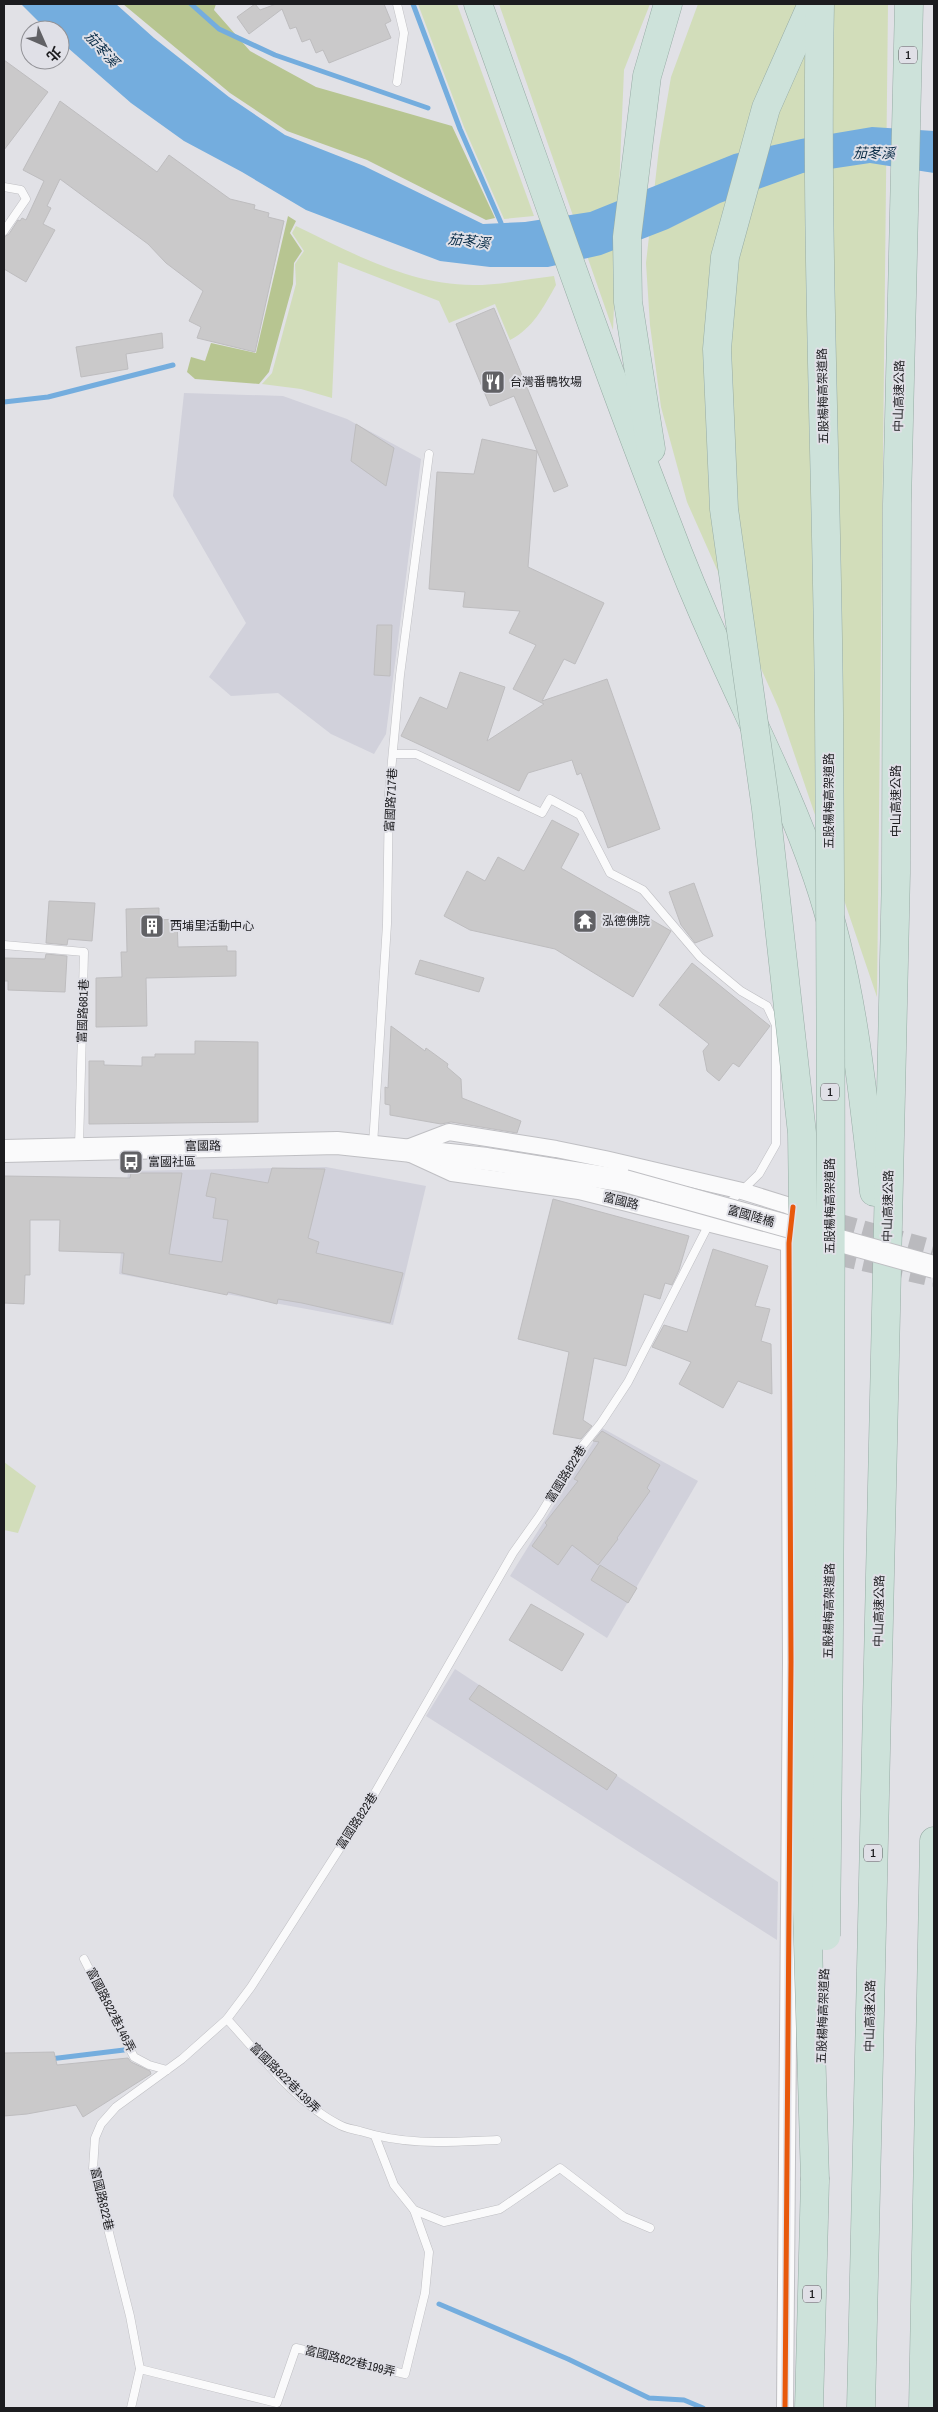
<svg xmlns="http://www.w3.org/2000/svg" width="938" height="2412" viewBox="0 0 938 2412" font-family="'Archivo Narrow','Noto Sans TC',sans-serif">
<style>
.built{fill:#d1d1db}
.green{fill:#d2ddba}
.forest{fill:#b7c591}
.water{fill:#74adde}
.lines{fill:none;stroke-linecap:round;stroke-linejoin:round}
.stream{stroke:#74adde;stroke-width:5}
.building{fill:#cac9ca;stroke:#bebdbf}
.street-tunnel{stroke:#bababe;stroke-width:16;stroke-dasharray:16 8;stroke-linecap:butt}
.lane-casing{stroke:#bfbfc3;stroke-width:9}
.street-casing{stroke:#bfbfc3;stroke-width:18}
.secondary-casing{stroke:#bfbfc3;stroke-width:24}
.highway-casing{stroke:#97aca5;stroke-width:29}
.lane{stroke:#fafafb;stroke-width:8}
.street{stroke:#fafafb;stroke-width:16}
.secondary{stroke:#fafafb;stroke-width:22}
.highway{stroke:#cde2da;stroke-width:28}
.secondary-bridge-casing{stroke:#bfbfc3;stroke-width:24;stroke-linecap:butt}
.highway-bridge-casing{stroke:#97aca5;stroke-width:29;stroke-linecap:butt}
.secondary-bridge{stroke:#fafafb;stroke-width:22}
.highway-bridge{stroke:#cde2da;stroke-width:28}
.cycleway-casing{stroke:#e0e0e7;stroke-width:8}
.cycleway{stroke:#e8590c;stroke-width:5}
.labels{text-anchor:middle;stroke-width:4;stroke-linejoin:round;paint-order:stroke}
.shield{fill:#e0e0e7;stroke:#57575b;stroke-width:1}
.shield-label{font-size:11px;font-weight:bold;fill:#1c1c1f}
.poi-label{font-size:12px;fill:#1c1c1f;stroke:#e0e0e7;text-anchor:start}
.street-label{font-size:12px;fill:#1c1c1f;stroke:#e0e0e7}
.water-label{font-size:14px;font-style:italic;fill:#0a2d48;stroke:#e0e0e7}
</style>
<rect width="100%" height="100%" fill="#e1e1e6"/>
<g class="built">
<path d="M184 393 283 396 347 419 421 459 386 734 374 754 331 734 278 693 231 696 209 677 246 623 173 496Z"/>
<path d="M326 1167 426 1186 393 1325 119 1274 128 1171Z"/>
<path d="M602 1428 698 1481 607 1638 510 1576Z"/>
<path d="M455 1669 778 1882 777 1940 426 1716Z"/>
</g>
<g class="green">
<path d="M418 4H457L534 216 504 219 464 127Z"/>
<path d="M499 4H650L624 70 613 330Z"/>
<path d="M698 4H888L877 997 779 709 687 502 661 407 650 325 646 263 659 148 671 77Z"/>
<path d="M296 226C352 253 410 285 473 285 500 285 528 279 554 276L556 285C543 308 533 328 510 340L495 304 449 323 439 301 338 262 332 398 301 389 262 384 272 373 296 284 295 264 304 251 292 233Z"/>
<path d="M4 1462 36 1486 18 1533 4 1530Z"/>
</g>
<g class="forest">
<path d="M123 4H216L214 10 250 51 316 87 452 126 495 218 486 220 367 160 287 131 230 93Z"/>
<path d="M288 216 296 221 290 233 302 251 294 263 293 284 269 372 259 384 195 379 187 372 191 357 205 361 211 343 256 353Z"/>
</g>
<path class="water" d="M21 4H116L154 38 229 97 285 135 364 166 483 224 525 222 590 212 734 154 801 139 872 127 934 131V173L870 163 803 173 720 203 668 229 601 255 548 267H490L440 261 306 210 242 172 184 141 131 103 60 41V30H47Z"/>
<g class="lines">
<g class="stream">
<path d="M191 4 219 29 275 55 428 108"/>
<path d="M413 4 460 129 501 223"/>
<path d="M4 402 48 397 173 365"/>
<path d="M50 2059 124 2050"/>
<path d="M439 2304 568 2359 649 2398 684 2400 703 2408"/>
</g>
</g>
<g class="building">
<path d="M255 4 260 10 276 4H384L391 21 385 24 391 38 329 63 323 50 316 53 310 39 302 42 296 27 290 29 282 9 249 34 237 17Z"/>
<path d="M4 60 48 92 4 150Z"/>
<path d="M60 101 157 172 169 155 230 199 255 205 254 209 269 213 268 217 284 221 255 352 197 338 201 327 189 321 203 291 166 263 148 244 60 179 47 206 51 208 43 224 55 230 26 282 4 269V237L9 234 18 220 20 221 22 218 26 220 44 181 23 170Z"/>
<path d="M494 308 568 486 554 492 537 451 528 567 604 603 575 664 564 659 542 701 607 679 660 829 608 848 581 773 577 775 572 760 528 773 519 791 401 736 420 697 447 709 460 672 505 687 487 741 544 704 513 689 536 645 509 633 520 611 463 607 465 592 429 589 437 472 474 474 482 439 537 451 514 396 490 406 456 324Z"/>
<path d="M162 333 163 348 126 354 128 369 81 377 76 347Z"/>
<path d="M356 424 394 448 386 486 351 461Z"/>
<path d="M377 625H392L390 676 374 675Z"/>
<path d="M552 820 579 834 561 868 671 931 633 997 555 949 470 930 444 916 467 871 485 881 498 857 524 871Z"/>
<path d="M694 883 713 936 695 943 681 925 669 892Z"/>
<path d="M49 901 95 903 92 941 68 939 67 945 46 943Z"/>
<path d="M159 908V920L177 919 178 947 227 946V951H236V976L146 978 147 1026 96 1027V978L122 977 121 952H127L126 909Z"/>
<path d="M46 954 67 956 65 992 8 990V981H4V958L45 959Z"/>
<path d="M420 960 484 978 479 992 415 974Z"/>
<path d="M692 963 770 1026 739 1067 733 1063 719 1081 707 1071 703 1051 709 1044 659 1005Z"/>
<path d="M391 1026 425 1051 426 1048 448 1064 447 1067 461 1079 462 1098 521 1121 517 1133 451 1122 441 1124 390 1115V1105L385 1104V1087L388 1088Z"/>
<path d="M195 1041 258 1042V1122L89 1124V1061H104V1065L142 1066V1057H155V1054H195Z"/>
<path d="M272 1168 325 1169 308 1238 319 1242 316 1253 403 1273 390 1323 302 1303 278 1299 277 1304 228 1292 227 1295 122 1273 124 1253 59 1251 60 1220H30V1275H25L24 1304 4 1303V1176L130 1178 131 1173H182L169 1254 222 1262 228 1220 213 1218 216 1198 206 1196 211 1173 268 1183Z"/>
<path d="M553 1199 689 1236 679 1270 672 1285 665 1283 660 1299 644 1294 626 1366 594 1358 583 1420 592 1426 581 1439 553 1434 569 1352 518 1339Z"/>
<path d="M713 1249 768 1266 755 1306 770 1309 761 1341 771 1344 772 1394 738 1381 723 1408 679 1384 691 1362 652 1347 664 1325 687 1332Z"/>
<path d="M602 1431 660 1465 647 1488 650 1491 617 1538 618 1539 598 1565 572 1545 558 1565 532 1546 547 1525 545 1523 578 1481 574 1479 599 1442 593 1441Z"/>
<path d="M600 1565 637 1588 628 1603 591 1580Z"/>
<path d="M531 1604 584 1634 562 1671 509 1640Z"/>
<path d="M479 1685 617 1775 607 1790 469 1699Z"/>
<path d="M54 2052 57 2065 128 2058 131 2062 150 2071 151 2074 83 2117 76 2105 27 2114 4 2116V2053Z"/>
</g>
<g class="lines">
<g class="street-tunnel">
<path d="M840 1222 934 1248"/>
<path d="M840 1258 934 1279"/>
</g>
<g class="lane-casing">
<g id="lane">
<path d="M397 82 404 33 397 4"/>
<path d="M4 187 21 190 26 199 4 231"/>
<path d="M394 754H416L542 813 550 799 580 815 610 873 643 890 700 957 741 991 767 1006 776 1025V1144L759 1174 727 1205"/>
<path d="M4 945 84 952 79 1147"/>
<path d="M373 1145 387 924 389 793 400 675 429 454"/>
<path d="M84 1959 134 2057 149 2065 167 2070"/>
<path d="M227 2019C257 2052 298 2104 338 2124 344 2128 352 2129 360 2131 408 2146 447 2142 497 2140"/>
<path d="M375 2136 394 2185 414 2210 444 2222 500 2209 560 2168 624 2217 650 2228"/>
<path d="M140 2369 277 2403 296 2348 405 2374 425 2293 429 2252 414 2210"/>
<path d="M131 2408 140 2369 130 2316 93 2169 95 2138 101 2124 116 2107 182 2059 227 2019 251 1987 372 1798 513 1553 540 1515 580 1449 601 1423 628 1382 710 1222"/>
</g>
</g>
<g class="street-casing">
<g id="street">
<path d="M799 1246 579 1191 452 1173 402 1150 449 1132 556 1149 605 1159 742 1191 809 1212"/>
<path d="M785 2408 791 1662 789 1243 792 1218"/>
</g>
</g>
<g class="secondary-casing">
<path id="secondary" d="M4 1151 337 1143 487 1159 625 1181"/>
</g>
<g class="highway-casing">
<g id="highway">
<path d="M478 4C540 176 599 350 666 521 682 564 700 607 719 649 753 725 790 797 817 876 852 978 862 1085 874 1192"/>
<path d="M651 449 628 302 627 237 647 76 668 4"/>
<path d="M809 2408 815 2180"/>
<path d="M861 2408 896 873 897 504 909 4"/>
<path d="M923 2408 934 1841"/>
</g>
</g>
<use href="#lane" class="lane"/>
<use href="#street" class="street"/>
<use href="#secondary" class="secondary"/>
<use href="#highway" class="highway"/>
<g class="secondary-bridge-casing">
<path id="secondary-bridge" d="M625 1181 934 1267"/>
</g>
<g class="highway-bridge-casing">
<g id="highway-bridge">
<path d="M812 4 766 108 725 257 717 349 724 509 766 809 802 1133 806 1443 804 1809 815 2180"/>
<path d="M820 4C815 240 827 476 829 713 832 1121 831 1528 826 1936"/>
</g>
</g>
<use href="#secondary-bridge" class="secondary-bridge"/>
<use href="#highway-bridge" class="highway-bridge"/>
<g class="cycleway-casing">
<path id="cycleway" d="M785 2408 791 1662 789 1243 793 1207"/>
</g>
<use href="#cycleway" class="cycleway"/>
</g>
<defs>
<g id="restaurant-square" transform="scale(1.25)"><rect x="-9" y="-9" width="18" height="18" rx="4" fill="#616165" stroke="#e0e0e7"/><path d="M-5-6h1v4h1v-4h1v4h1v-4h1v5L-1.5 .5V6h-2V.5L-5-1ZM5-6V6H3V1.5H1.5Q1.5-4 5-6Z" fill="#fff"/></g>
<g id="temple-square" transform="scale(1.25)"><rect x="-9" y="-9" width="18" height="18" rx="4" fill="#616165" stroke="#e0e0e7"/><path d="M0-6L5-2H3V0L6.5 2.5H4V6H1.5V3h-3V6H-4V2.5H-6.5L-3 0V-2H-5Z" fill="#fff"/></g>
<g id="building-square" transform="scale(1.25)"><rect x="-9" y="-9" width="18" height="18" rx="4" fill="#616165" stroke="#e0e0e7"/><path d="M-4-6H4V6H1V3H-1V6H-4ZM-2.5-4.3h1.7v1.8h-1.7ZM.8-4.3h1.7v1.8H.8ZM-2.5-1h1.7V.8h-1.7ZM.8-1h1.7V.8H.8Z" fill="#fff"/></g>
<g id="bus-square" transform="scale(1.25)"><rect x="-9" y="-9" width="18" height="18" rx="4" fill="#616165" stroke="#e0e0e7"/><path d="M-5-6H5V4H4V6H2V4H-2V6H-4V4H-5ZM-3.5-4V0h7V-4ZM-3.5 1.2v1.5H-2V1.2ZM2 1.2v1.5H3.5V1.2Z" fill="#fff"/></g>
</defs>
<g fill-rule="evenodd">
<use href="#restaurant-square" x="493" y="382"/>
<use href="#temple-square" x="585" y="921"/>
<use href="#building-square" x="152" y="926"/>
<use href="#bus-square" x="131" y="1162"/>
</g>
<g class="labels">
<g class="shield">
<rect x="899" y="46.5" width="18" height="17" rx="4"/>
<rect x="821" y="1083.5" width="18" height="17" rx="4"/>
<rect x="864" y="1844.5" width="18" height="17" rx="4"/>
<rect x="803" y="2285.5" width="18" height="17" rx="4"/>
</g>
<g class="shield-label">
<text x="908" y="59">1</text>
<text x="830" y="1096">1</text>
<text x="873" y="1857">1</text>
<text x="812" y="2298">1</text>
</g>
<g class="poi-label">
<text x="510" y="386">台灣番鴨牧場</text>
<text x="602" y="925">泓德佛院</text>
<text x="170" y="930">西埔里活動中心</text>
<text x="148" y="1166">富國社區</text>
</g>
<g class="street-label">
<text transform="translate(823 396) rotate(-91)" y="4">五股楊梅高架道路</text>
<text transform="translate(899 396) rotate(-89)" y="4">中山高速公路</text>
<text transform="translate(391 800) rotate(-87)" y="4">富國路717巷</text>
<text transform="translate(829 801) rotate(-90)" y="4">五股楊梅高架道路</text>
<text transform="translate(896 801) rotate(-90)" y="4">中山高速公路</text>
<text transform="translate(83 1011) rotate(-88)" y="4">富國路681巷</text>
<text transform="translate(203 1146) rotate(-1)" y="4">富國路</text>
<text transform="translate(621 1201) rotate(14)" y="4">富國路</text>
<text transform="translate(830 1206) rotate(-90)" y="4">五股楊梅高架道路</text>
<text transform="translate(888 1206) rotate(-89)" y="4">中山高速公路</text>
<text transform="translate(751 1216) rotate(16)" y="4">富國陸橋</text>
<text transform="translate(566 1474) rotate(-58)" y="4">富國路822巷</text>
<text transform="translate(829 1611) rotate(-89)" y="4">五股楊梅高架道路</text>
<text transform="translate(879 1611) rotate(-89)" y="4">中山高速公路</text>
<text transform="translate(357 1821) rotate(-57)" y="4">富國路822巷</text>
<text transform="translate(111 2010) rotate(63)" y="4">富國路822巷146弄</text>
<text transform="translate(823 2016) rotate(-88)" y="4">五股楊梅高架道路</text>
<text transform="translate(870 2016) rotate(-89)" y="4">中山高速公路</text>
<text transform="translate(285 2078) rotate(45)" y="4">富國路822巷139弄</text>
<text transform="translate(102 2199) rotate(77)" y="4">富國路822巷</text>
<text transform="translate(350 2361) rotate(14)" y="4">富國路822巷199弄</text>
</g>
<g class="water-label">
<text transform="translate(102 49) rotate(48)" y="5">茄苳溪</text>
<text transform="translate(874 153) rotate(1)" y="5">茄苳溪</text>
<text transform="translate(469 241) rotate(7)" y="5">茄苳溪</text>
</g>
</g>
<rect width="938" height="2412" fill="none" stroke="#1c1c1f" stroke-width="10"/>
<g transform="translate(45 45) rotate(135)"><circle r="24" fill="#e0e0e7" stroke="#929297"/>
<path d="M0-4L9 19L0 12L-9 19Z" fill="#616165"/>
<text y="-8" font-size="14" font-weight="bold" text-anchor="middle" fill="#1c1c1f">北</text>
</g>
</svg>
